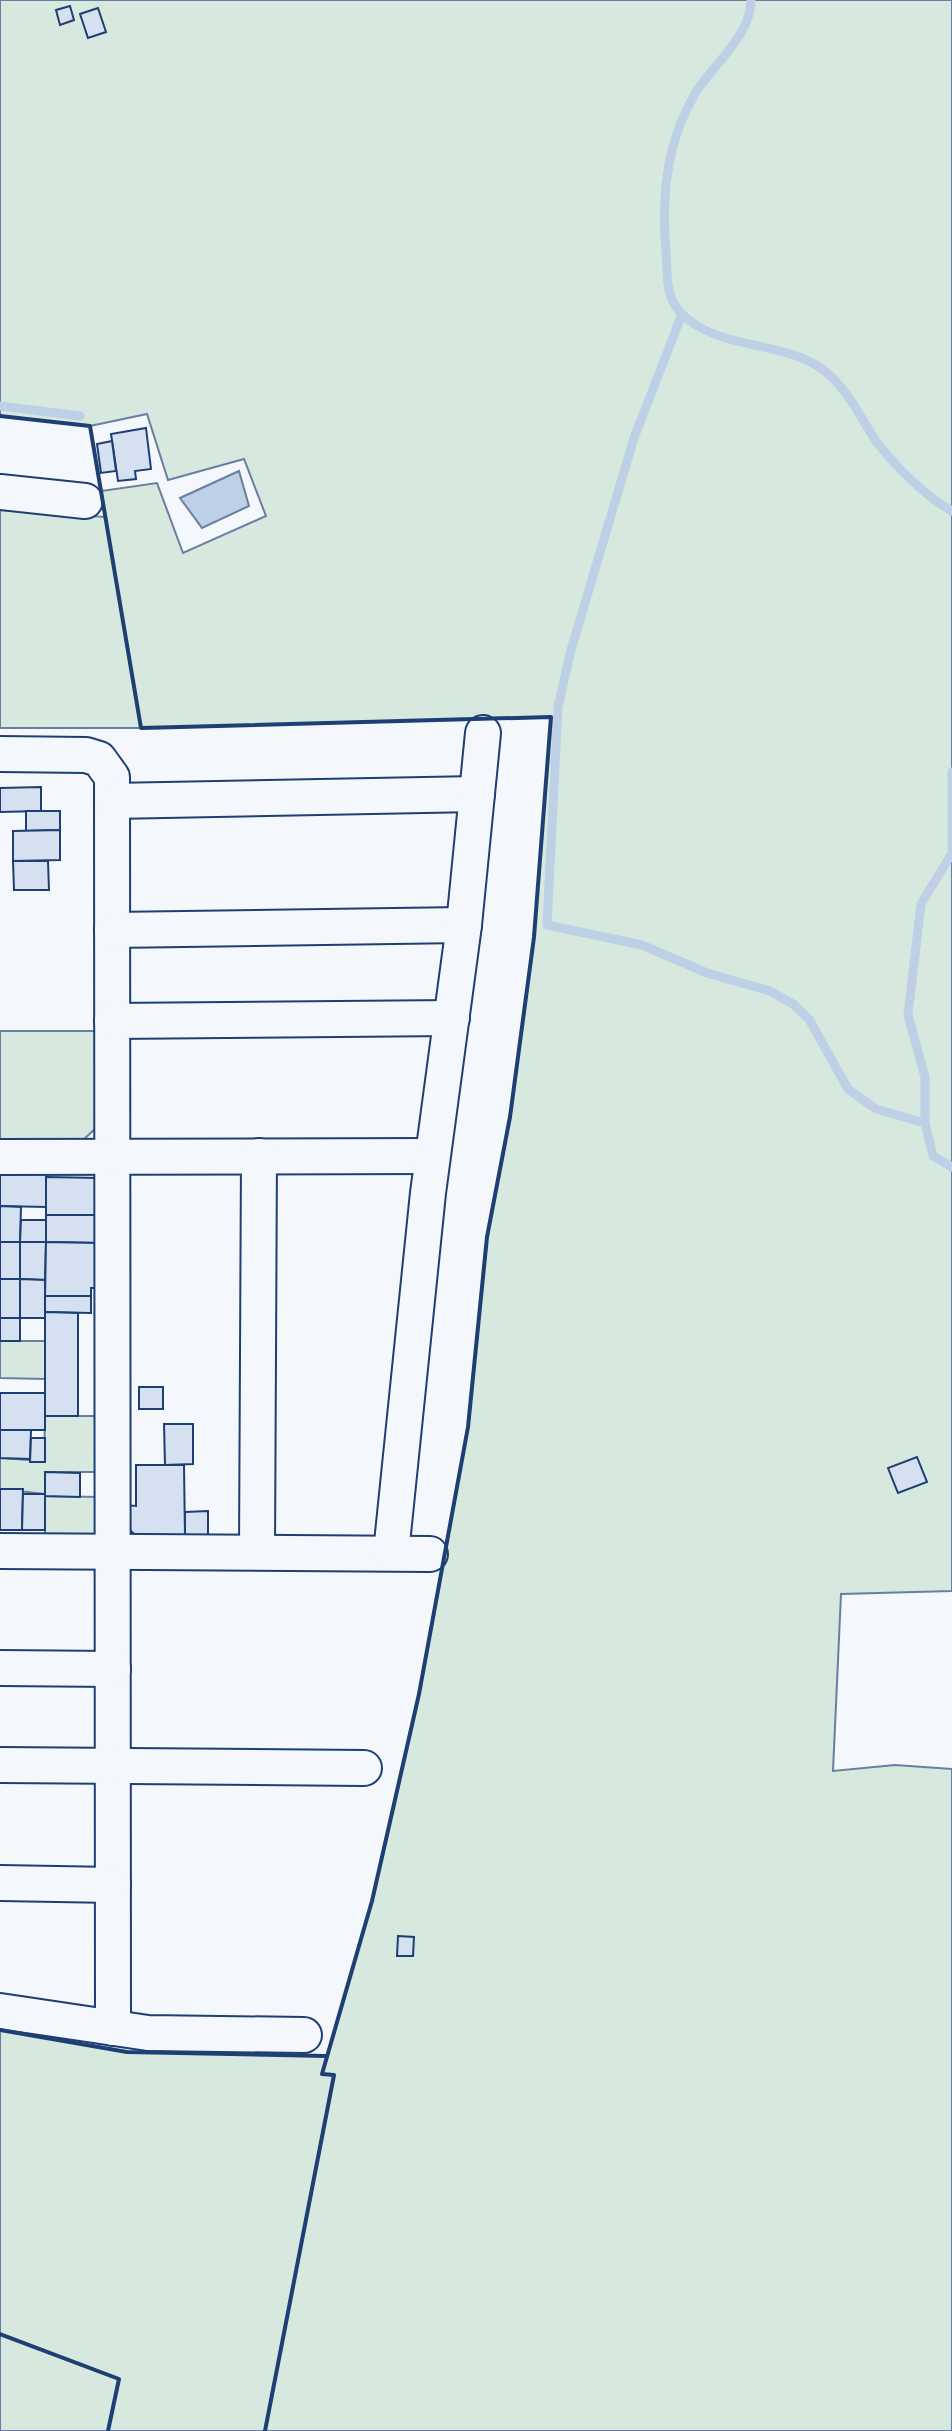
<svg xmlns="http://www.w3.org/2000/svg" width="952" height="2431" viewBox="0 0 952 2431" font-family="'Fira Sans Condensed',sans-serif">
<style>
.green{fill:#d7e8df;stroke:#687fa3;stroke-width:2}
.water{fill:#bed0e5;stroke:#687fa3;stroke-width:2}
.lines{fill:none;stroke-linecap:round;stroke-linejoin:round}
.stream{stroke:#bed0e5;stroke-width:9}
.building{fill:#d5e0f0;stroke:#1d3f73;stroke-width:2}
.minor-casing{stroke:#1d3f73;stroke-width:38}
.minor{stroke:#f4f7fb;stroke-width:34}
.wall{stroke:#1d3f73;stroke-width:4}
</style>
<rect width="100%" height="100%" fill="#f4f7fb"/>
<g class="green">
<path d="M0 0H952V1591L841 1594 833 1771 895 1765 952 1769V2431H0V2030L127 2052 327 2056 372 1901 419 1694 468 1427 487 1237 510 1117 534 937 551 717 141 728H0V510L105 517 101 491 157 483 183 553 266 516 244 459 168 480 147 414 90 426 0 416Z"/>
<path d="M0 1031H98L97 1127 82 1141H0Z"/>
<path d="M0 1341H45V1379L0 1378Z"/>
<path d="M45 1416H98V1472H45V1494L0 1489V1458L44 1461Z"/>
<path d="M45 1496 98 1497 97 1534 94 1537 45 1540Z"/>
</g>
<path class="water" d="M239 471 249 506 202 528 180 498Z"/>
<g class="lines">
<g class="stream">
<path d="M751 0C751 35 714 64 696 92 667 140 661 197 666 251 668 274 664 295 681 313 719 352 786 339 826 372 848 390 861 419 876 441 894 465 926 497 952 511"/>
<path d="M682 314 634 438 571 650 558 707 547 925 642 945 707 973 770 991 793 1004 809 1019 848 1089 876 1109 925 1123"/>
<path d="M0 406 80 416"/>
<path d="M952 772V853L921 904 908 1015 925 1077V1123L933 1156 952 1167"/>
</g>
</g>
<g class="building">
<path d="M70 6 74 20 60 25 56 10Z"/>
<path d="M98 8 106 32 88 38 80 14Z"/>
<path d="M146 428 151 469 135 471 136 479 118 481 111 434Z"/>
<path d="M112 441 116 471 101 473 97 444Z"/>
<path d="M41 787V811L0 812V788Z"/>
<path d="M26 811H60V830L26 831Z"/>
<path d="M60 830V860L13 861V831Z"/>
<path d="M13 861H48L49 890H14Z"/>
<path d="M0 1173H46V1207L0 1206Z"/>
<path d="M46 1177 100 1178 99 1215H46Z"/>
<path d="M0 1206 21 1207 20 1242H0Z"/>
<path d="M46 1215H99V1243L46 1242Z"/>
<path d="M21 1220H46V1242H20Z"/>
<rect x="0" y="1242" width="20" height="37"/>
<path d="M20 1242H46L45 1280 20 1279Z"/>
<path d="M46 1242 99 1243V1288H91V1296H45Z"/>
<rect x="0" y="1279" width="20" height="39"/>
<path d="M20 1279 45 1280V1318H20Z"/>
<path d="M45 1296H91V1313L45 1312Z"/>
<path d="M45 1312 78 1313V1416H45Z"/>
<rect x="0" y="1318" width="20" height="23"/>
<rect x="139" y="1387" width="24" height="22"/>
<rect x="0" y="1393" width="45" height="37"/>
<path d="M164 1424H193V1464L165 1465Z"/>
<path d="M0 1430H31L30 1459 0 1458Z"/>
<path d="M31 1438H45V1462H30Z"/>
<path d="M917 1457 927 1482 898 1493 888 1468Z"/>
<path d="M136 1465H184L185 1536 137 1537 125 1525 126 1505 136 1506Z"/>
<path d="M45 1472 80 1473V1497L45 1496Z"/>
<path d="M0 1489H23L22 1530H0Z"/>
<path d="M23 1494H45V1530H22Z"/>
<path d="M208 1511V1536H185V1512Z"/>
<path d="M398 1936 414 1937 413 1956H397Z"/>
</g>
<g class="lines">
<g class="minor-casing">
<g id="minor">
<path d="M0 492 85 501"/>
<path d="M0 754 86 755 99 759 112 777 113 2028"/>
<path d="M112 801 477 794"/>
<path d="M112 930 464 925"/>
<path d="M112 1021 452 1018"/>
<path d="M0 1157 432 1156"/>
<path d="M0 1551 430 1554"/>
<path d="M257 1552 259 1156"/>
<path d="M391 1553 428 1193 464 925 483 733"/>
<path d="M0 1668 113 1669"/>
<path d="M0 1765 364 1768"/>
<path d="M0 1883 113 1885"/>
<path d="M0 2011 148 2033 304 2035"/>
</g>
</g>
<use href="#minor" class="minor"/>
<g class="wall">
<path d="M0 416 90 426 141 728 551 717 534 937 510 1117 487 1237 468 1427 419 1694 372 1901 322 2074 334 2075 265 2431"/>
<path d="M0 2030 127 2052 327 2056"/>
<path d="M0 2334 119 2379 108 2431"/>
</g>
</g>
</svg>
